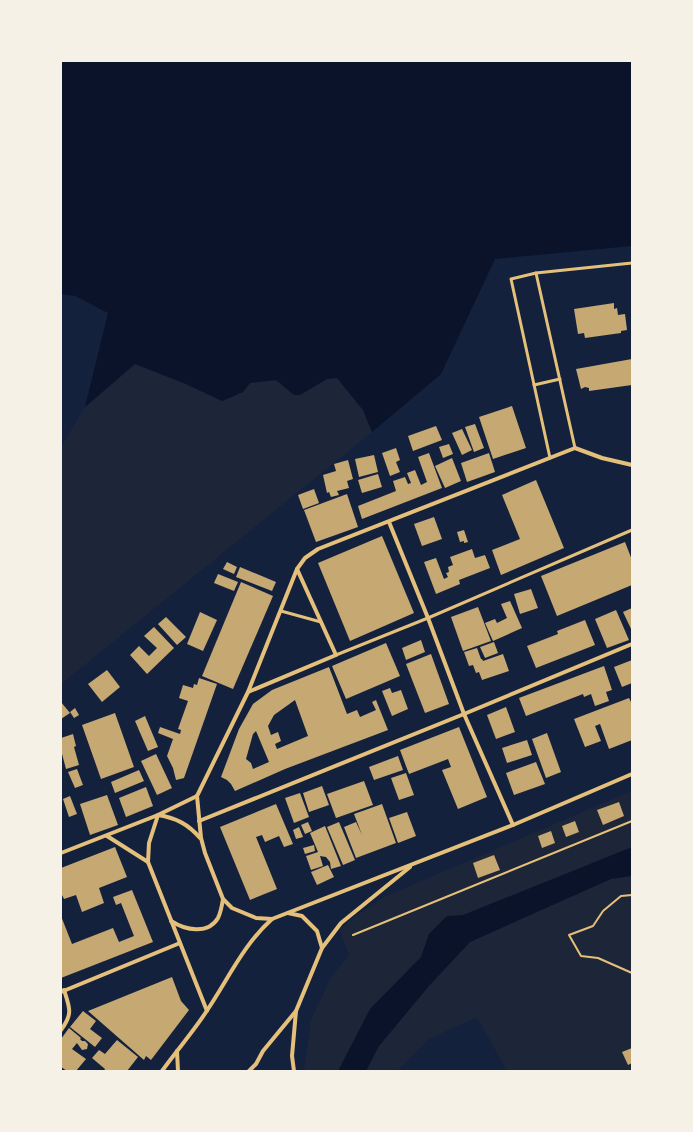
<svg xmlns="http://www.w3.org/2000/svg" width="693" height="1132" viewBox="0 0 693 1132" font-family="Jost,sans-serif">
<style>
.green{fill:#1d2539}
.water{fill:#0b132b}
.building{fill:#c6a872;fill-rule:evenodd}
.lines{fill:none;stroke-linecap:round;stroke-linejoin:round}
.path{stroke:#e5c07b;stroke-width:2}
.service{stroke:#e5c07b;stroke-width:3}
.minor{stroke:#e5c07b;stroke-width:4}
</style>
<rect width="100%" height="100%" fill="#14213d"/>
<g class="green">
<path d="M135 364 186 384 222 401 243 392 249 383 276 380 300 395 327 379 337 378 363 410 372 432 61 684V447L85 407Z"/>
<path d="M632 791V1071H507L477 1017 429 1039 397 1071H304L311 1020 331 977 349 955 340 930 350 920 384 897Z"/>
</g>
<g class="water">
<path d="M61 61H632V246L495 259 441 374 372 432 363 410 337 378 327 379 300 395H294L276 380 250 383 243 392 222 401 186 384 135 364 85 407 108 313 75 296 61 294Z"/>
<path d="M632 847V876L611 879 470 942 429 986 379 1046 366 1071H338L370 1009 421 957 429 934 447 916 463 915Z"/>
</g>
<g class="building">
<path d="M614 303V309L617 308 618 315 625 314 627 330 621 331V333L585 338 584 333 578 334 574 309Z"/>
<path d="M632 359V385L589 391V388L585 387 581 389 576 369Z"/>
<path d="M512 406 526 448 493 459 479 417Z"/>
<path d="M475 424 484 448 474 452 465 427Z"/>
<path d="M436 426 442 440 413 451 408 436Z"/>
<path d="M462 429 472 450 462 455 452 433Z"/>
<path d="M449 444 453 454 443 458 439 447Z"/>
<path d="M396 448 400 460 396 462 400 472 390 476 382 453Z"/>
<path d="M429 453 442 488 362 519 358 506 396 491 393 481 405 477 408 484 411 483 407 473 415 470 421 485 427 482 418 457Z"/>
<path d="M489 453 495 472 467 482 461 463Z"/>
<path d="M374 455 378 472 359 477 355 459Z"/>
<path d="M452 458 461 481 445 488 435 466Z"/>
<path d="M348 460 353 479 347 481 349 488 337 491 339 495 331 497 329 492 327 493 323 475 336 471 334 464Z"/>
<path d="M378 474 382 487 362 493 358 480Z"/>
<path d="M536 480 564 548 501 575 492 550 520 539 502 495Z"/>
<path d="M314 489 319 503 303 509 298 495Z"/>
<path d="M347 494 358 527 316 542 304 510Z"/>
<path d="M434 517 442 539 422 546 414 524Z"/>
<path d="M464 530 468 542 464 543V541L460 542 457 532Z"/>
<path d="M382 536 414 613 350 641 318 563Z"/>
<path d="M625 542 632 560V585L557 616 541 576Z"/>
<path d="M472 549 475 558 485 555 490 568 459 580 460 584 436 594 424 562 436 558 444 579 448 577 446 573 449 572 448 567 453 565 450 557Z"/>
<path d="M227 562 237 567 234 574 223 569Z"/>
<path d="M240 567 276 582 272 591 236 577Z"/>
<path d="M218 574 238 582 234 591 214 583Z"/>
<path d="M241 582 273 596 233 689 202 676Z"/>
<path d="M531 589 538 608 520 614 514 594Z"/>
<path d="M510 601 522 628 493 641 485 623 495 619 497 623 507 618 501 604Z"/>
<path d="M478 607 491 641 463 651 451 617Z"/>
<path d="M632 608V631L623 612Z"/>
<path d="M616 610 629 640 607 648 595 619Z"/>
<path d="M200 612 217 620 203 651 187 644Z"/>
<path d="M166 617 186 637 177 645 158 624Z"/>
<path d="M585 620 595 645 536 668 527 646 558 634 557 631Z"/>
<path d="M154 627 174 648 147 674 130 655 139 646 149 656 157 648 144 636Z"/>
<path d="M421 640 425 652 406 660 402 648Z"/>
<path d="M494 642 498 653 485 658 480 647Z"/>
<path d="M386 643 400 676 346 699 332 666Z"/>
<path d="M477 648 481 659H482L483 661 503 654 509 671 482 680 479 672 476 673 473 665 469 666 464 652Z"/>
<path d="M431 654 449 704 425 713 406 664Z"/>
<path d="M632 660V683L622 687 614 667Z"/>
<path d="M604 666 612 690 606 692 609 701 595 706 591 694 584 697 583 694 526 716 519 698Z"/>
<path d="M329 667 347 714 357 710 360 717 376 710 372 702 376 700 388 730 285 769 235 791 231 784 227 780 221 777 239 729 253 704 272 690ZM295 700 308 736 277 749 275 744 281 741 278 732 271 735 268 726 274 715ZM256 731 269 762 253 769 251 763 246 759 253 734Z"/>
<path d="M107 670 120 687 102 702 88 684Z"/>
<path d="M199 678 217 684 184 778 176 780 173 768 167 756 173 739 158 733 160 727 180 734 181 730 178 729 188 701 179 698 183 685 193 688 194 684 197 685Z"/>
<path d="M390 688 392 693 401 690 408 709 392 716 382 691Z"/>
<path d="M629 698 632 704V740L609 749 600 724 595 726 601 741 585 747 574 719Z"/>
<path d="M61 702 70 713 61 719Z"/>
<path d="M506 707 515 732 496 739 487 715Z"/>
<path d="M75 708 79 715 74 718 70 712Z"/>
<path d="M115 713 134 767 101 779 82 725Z"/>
<path d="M145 716 158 747 148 751 135 721Z"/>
<path d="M459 727 487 797 458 809 442 770 451 767 448 759 409 774 400 750Z"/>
<path d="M547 733 561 772 546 778 532 739Z"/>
<path d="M73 734 76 746 74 747 79 765 66 769 61 750V738Z"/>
<path d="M527 740 532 755 507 763 502 748Z"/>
<path d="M156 754 172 788 157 795 141 761Z"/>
<path d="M398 756 403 770 374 780 369 767Z"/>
<path d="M536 762 545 784 514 795 506 773Z"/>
<path d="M77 769 83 785 75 788 68 772Z"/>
<path d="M139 770 144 781 115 793 111 782Z"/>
<path d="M406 773 414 795 399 800 391 778Z"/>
<path d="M364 781 373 805 336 818 327 794Z"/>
<path d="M322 786 329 805 309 812 303 793Z"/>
<path d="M146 787 153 806 126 817 119 798Z"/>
<path d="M300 793 309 817 294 823 285 798Z"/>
<path d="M107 795 118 825 90 835 80 804Z"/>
<path d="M70 796 77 814 69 817 63 799Z"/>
<path d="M619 802 624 816 603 825 597 810Z"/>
<path d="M276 804 293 844 284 847 279 836 265 842 262 835 256 837 277 889 250 900 220 827Z"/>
<path d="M382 804 396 843 356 858 344 827 356 822 362 835 354 814Z"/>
<path d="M407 812 416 836 398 843 389 818Z"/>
<path d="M575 821 579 832 566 837 562 826Z"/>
<path d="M308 822 312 831 305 834 301 825Z"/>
<path d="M339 822 355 860 343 865 327 827Z"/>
<path d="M325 826 341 866 331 869 330 862 326 857 320 856 323 866 311 870 306 856 318 852 310 833Z"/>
<path d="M299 827 303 837 296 839 293 830Z"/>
<path d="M551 831 555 843 542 848 538 836Z"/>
<path d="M314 845 315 851 305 854 303 848Z"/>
<path d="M115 847 127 877 99 888 104 903 82 912 76 895 64 899 61 893V868Z"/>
<path d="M494 855 500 870 478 878 473 863Z"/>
<path d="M328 865 334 877 317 885 311 872Z"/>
<path d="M132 890 153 942 61 978V916L72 944 113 928 119 942 134 936 121 903 116 905 113 897Z"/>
<path d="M172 977 181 1001 189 1010 151 1060 146 1056 144 1060 88 1011Z"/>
<path d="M83 1011 96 1021 90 1029 102 1038 95 1047 70 1027Z"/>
<path d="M69 1028 81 1038 80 1039 82 1041H85L88 1044 87 1049 82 1050 77 1043 72 1049 86 1059 76 1071H67L61 1067V1039Z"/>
<path d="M117 1040 138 1057 127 1071H104L105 1069 92 1058 99 1050 105 1054Z"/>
<path d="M632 1048V1063L628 1065 622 1052Z"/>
</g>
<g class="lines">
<g class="path">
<path d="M632 895 621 896 603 911 593 926 569 935 581 956 598 958 632 973"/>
<path d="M353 935 632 821"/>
</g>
<g class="service">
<path d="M536 273 575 448"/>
<path d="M534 385 560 379"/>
<path d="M550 458 511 279 536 273 632 263"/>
<path d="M281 611 321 622"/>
<path d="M336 655 428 618 632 530"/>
</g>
<g class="minor">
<path d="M389 522 428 618 464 714 513 825"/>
<path d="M248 692 336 655 297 569"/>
<path d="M158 815 149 843 148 862 207 1011"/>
<path d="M158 815C176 818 188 824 200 838"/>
<path d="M199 821 464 714 632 644"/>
<path d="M107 836 148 862"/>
<path d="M61 853 158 815 197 796"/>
<path d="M288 913 302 916 317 931 322 948"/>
<path d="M272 919 256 918 232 908 223 899 205 853 201 838 197 796 248 692 297 569 305 558 318 549 575 448 602 458 632 465"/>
<path d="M171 921C185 930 208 935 218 918 221 912 222 905 223 899"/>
<path d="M61 992 180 943"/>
<path d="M61 1030C73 1014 70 1008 64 990"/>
<path d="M177 1051 178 1071"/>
<path d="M162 1071C177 1050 194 1031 208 1009 228 979 244 944 272 919L513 825 632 774"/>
<path d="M249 1071 256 1064 263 1051 296 1011"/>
<path d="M294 1071 292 1056 296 1011 322 948 341 923 410 867"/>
</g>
</g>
<rect width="693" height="1132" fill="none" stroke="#f6f1e7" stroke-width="124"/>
</svg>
